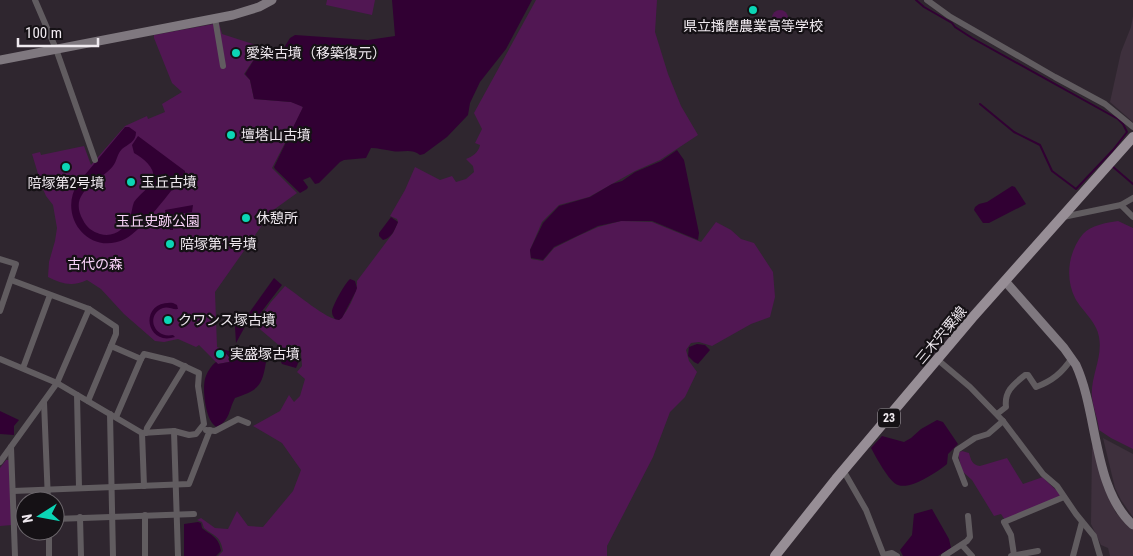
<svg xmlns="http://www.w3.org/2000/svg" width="1133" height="556" viewBox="0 0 1133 556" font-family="'Roboto Condensed','Noto Sans JP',sans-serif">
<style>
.built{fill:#3e303d}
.green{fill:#511753}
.water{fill:#310033}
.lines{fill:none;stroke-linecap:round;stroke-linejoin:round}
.stream{stroke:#310033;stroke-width:2}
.street{stroke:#615c60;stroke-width:6}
.secondary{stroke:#7f787f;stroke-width:9}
.primary{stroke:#978e96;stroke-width:10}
.poi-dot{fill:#0bd5b5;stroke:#151115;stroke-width:2}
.labels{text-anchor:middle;stroke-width:4.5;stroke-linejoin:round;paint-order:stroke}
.shield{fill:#151115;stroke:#aea8ae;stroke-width:1}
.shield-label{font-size:12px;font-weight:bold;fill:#efe9ef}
.poi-label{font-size:14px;fill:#efe9ef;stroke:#151115;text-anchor:start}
.park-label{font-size:14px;fill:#f9d3f8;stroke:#151115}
.street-label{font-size:14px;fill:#efe9ef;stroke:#151115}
</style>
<rect width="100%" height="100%" fill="#2f262f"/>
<g class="built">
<path d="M1133 16V122L1110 102 1121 52 1131 27Z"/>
<path d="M1103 438 1133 454V517L1121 500 1115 488Z"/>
<path d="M1092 444 1103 485 1116 513 1133 530V556H1110L1108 548 1101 545 1091 524Z"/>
</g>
<g class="green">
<path d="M327 0H375L372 15 326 5Z"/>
<path d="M536 0H657L655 32 668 74 681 106 698 135 660 160 635 171 589 197 559 205 542 222 530 250 531 259 543 261 554 248 578 236 598 227 621 221 652 222 701 242 716 222 731 230 741 239 754 243 773 272 775 297 770 317 751 324 712 346 699 342 691 343 686 350 689 361 697 372 685 397 670 412 653 457 607 546V556H218L223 551C220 535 215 537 204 528L202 522 197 520 201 518 215 528 228 529 237 511 248 526 263 527 293 491 301 470 282 443 253 426 280 411 289 395 294 402 300 396 305 379 297 372 302 366 301 352 295 345H291L289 350 281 347 255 325 271 302 285 286C297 294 326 319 339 320 347 314 358 291 357 281L393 233 398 222 397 219 390 216 405 190 415 167 440 180 452 176 456 182 466 179 474 172 473 166 466 159C472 157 479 152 480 145L475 143 482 129 474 113Z"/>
<circle cx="780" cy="18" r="8"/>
<path d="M219 23 222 34 262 47 244 74 250 80 254 99 291 102 301 105 303 108 272 168 297 193 272 211 215 292 217 347 222 349 231 359 229 362 218 364 199 345 196 347 178 339 164 342 155 341 124 314 101 289 87 280C73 287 61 284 48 277L49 262 55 241 57 228 53 205 46 196 42 187 32 154 40 152 41 155 84 146 91 165 125 126 147 116 148 119 165 112 162 104 182 92 172 83 154 38V35Z"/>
<path d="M1118 221 1133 228V449L1111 438 1099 430C1098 419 1093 408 1092 397 1090 377 1103 358 1099 337 1097 322 1082 311 1075 298 1065 278 1068 252 1083 234 1091 225 1106 223 1118 221Z"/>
<path d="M962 451 969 453C971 460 972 465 980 466L1007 458 1023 484 1043 477C1049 485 1055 487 1061 496L1005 520 1001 514 994 516 972 480 962 471 958 453Z"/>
<path d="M6 460H10L12 525 0 526V468Z"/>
</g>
<g class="water">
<path d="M392 0H532L506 49 480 82 470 103 468 115 447 137 424 154 420 155C411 148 403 153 392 151 385 150 378 148 371 148L366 158 344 160 340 162 319 183 315 184 310 177 303 180 308 187 307 189 300 193 275 169 274 167 303 107 291 102 254 99 250 80 245 74 262 47 277 52 282 51 290 38 295 35 368 40 395 36Z"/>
<path d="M125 127H129L136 132C136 142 128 144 122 149 117 154 117 161 113 166 100 182 67 192 83 220 86 227 93 232 100 234 114 238 125 229 130 217 132 212 132 207 134 202 140 194 149 188 154 179 154 166 144 159 134 153L132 145 138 136 185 171V174C170 191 143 230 125 239 88 257 57 215 78 183Z"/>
<path d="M677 150 684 160 699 233 698 240 652 221H621L598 226 554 247 543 260 531 258 530 250 543 223 559 206 590 197 612 184 622 181 635 172 661 161Z"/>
<path d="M1012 186 1015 187 1026 204 989 223H983L974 210 975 207 979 204 987 202Z"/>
<path d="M193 205 192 212 173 215V230H170L167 224 165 210Z"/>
<path d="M391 217 398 222C395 229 392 238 383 240L379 236V233Z"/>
<path d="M274 278 282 285 256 319 249 313Z"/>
<path d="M350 279 355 281 357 288 356 291 342 318 339 320 335 319C333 316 332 315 332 311 333 305 345 283 350 279Z"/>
<path d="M173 303 177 305 178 309C173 310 168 306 163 308 145 315 154 339 173 335L175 337C145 347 138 300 173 303Z"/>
<path d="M234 311 248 321 236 343Z"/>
<path d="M697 344 705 345 710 350 698 364 694 362 688 356 689 347Z"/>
<path d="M222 349 266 362C262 387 258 390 235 398 228 411 231 419 217 427 206 423 202 391 205 379 207 372 211 366 216 362L218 364 229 362 231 359Z"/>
<path d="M288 351 298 359 299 361 296 368 282 364 281 362Z"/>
<path d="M0 411 19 420 14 426V435L0 434Z"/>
<path d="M937 420 943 422 958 444 948 454 947 464C937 472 911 490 898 485 889 482 876 457 871 448L882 436 904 442 911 438 921 429Z"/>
<path d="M932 509 949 539 951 548 938 556H903L900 550 912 535 914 514Z"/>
<path d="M198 522 201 523 202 528C212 536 219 537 221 551L216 556H184V524Z"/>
</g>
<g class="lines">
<g class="stream">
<path d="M916 0 924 7 952 23 955 27 972 38 1118 119 1123 124 1127 132 1113 150 1076 189 1052 171 1040 145 1014 132 980 104"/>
<path d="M1112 166 1133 184"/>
</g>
<g class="street">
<path d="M35 0 56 49 95 160"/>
<path d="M927 0 949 16 1055 77 1105 104 1133 127"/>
<path d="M215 18 223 66"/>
<path d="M1121 205 1133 217"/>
<path d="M1063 217 1121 205 1133 198"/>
<path d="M0 259 16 264 0 311"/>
<path d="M0 359 57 383 142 433 174 431 189 435 196 434 204 424 198 386 199 373 173 361 144 354 141 359 111 346"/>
<path d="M938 360 970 387 1003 421 1043 474 1057 486 1076 514 1094 536 1100 556"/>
<path d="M23 368 50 295"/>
<path d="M77 395 79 488"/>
<path d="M88 401 116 334V327L89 309"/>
<path d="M44 402 48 501"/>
<path d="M110 414 113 556"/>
<path d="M997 414 1006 407C1004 391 1014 384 1025 375H1028L1036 387C1052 381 1062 373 1072 358"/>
<path d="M116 417 141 359"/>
<path d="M206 430 215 431 238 419 248 423"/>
<path d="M174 431 178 556"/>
<path d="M142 433 144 486"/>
<path d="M146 433 147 428 185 366"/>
<path d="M11 447 15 556"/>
<path d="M0 462 57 383 89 309 11 280"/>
<path d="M843 470 866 510 884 556"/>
<path d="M965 484 955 458 957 450 975 438 988 434 1003 421"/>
<path d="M13 491 189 484 210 430"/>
<path d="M145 515V556"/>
<path d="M80 517 81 556"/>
<path d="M55 519 194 514"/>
<path d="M49 531V556"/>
<path d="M962 545 972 556"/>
<path d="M884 555 892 553 897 556"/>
<path d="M1014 555 1011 535 1004 522 1064 497"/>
<path d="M944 556 967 541 970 537 968 516"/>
<path d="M1011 556 1038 551"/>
<path d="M1073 556 1082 522"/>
</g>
<g class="secondary">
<path d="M0 60 233 15 259 7 272 0"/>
<path d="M1005 281 1064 348 1076 365C1098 413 1093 489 1133 525"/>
</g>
<path class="primary" d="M775 556 836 479 972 318 1133 137"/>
</g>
<g class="poi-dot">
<circle cx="753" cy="10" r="5"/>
<circle cx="236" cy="53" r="5"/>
<circle cx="231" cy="135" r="5"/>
<circle cx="66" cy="167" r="5"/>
<circle cx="131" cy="182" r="5"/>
<circle cx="246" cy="218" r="5"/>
<circle cx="170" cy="244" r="5"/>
<circle cx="168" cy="320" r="5"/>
<circle cx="220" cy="354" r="5"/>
</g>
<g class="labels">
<rect class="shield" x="878" y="408.5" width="22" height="19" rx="4"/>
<g class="shield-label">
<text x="889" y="422">23</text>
</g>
<g class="poi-label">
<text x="753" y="31" text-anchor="middle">県立播磨農業高等学校</text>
<text x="246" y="58">愛染古墳（移築復元）</text>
<text x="241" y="140">壇塔山古墳</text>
<text x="141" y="187">玉丘古墳</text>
<text x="66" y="188" text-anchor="middle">陪塚第2号墳</text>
<text x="256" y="223">休憩所</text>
<text x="180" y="249">陪塚第1号墳</text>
<text x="178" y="325">クワンス塚古墳</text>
<text x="230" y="359">実盛塚古墳</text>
</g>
<g class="park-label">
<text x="158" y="226">玉丘史跡公園</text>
<text x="95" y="269">古代の森</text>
</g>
<g class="street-label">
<text transform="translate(941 335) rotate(-50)" y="5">三木宍粟線</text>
</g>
</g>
<g transform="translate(40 516) rotate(259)"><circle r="24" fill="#151115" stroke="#6c676c"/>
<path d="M0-4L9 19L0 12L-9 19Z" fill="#0bd5b5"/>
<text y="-8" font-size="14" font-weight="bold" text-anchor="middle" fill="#efe9ef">N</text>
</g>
<path d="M18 38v8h80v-8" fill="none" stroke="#efe9ef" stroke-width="2.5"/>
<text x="25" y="38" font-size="15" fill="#efe9ef" stroke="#151115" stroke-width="4" paint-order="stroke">100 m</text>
</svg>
